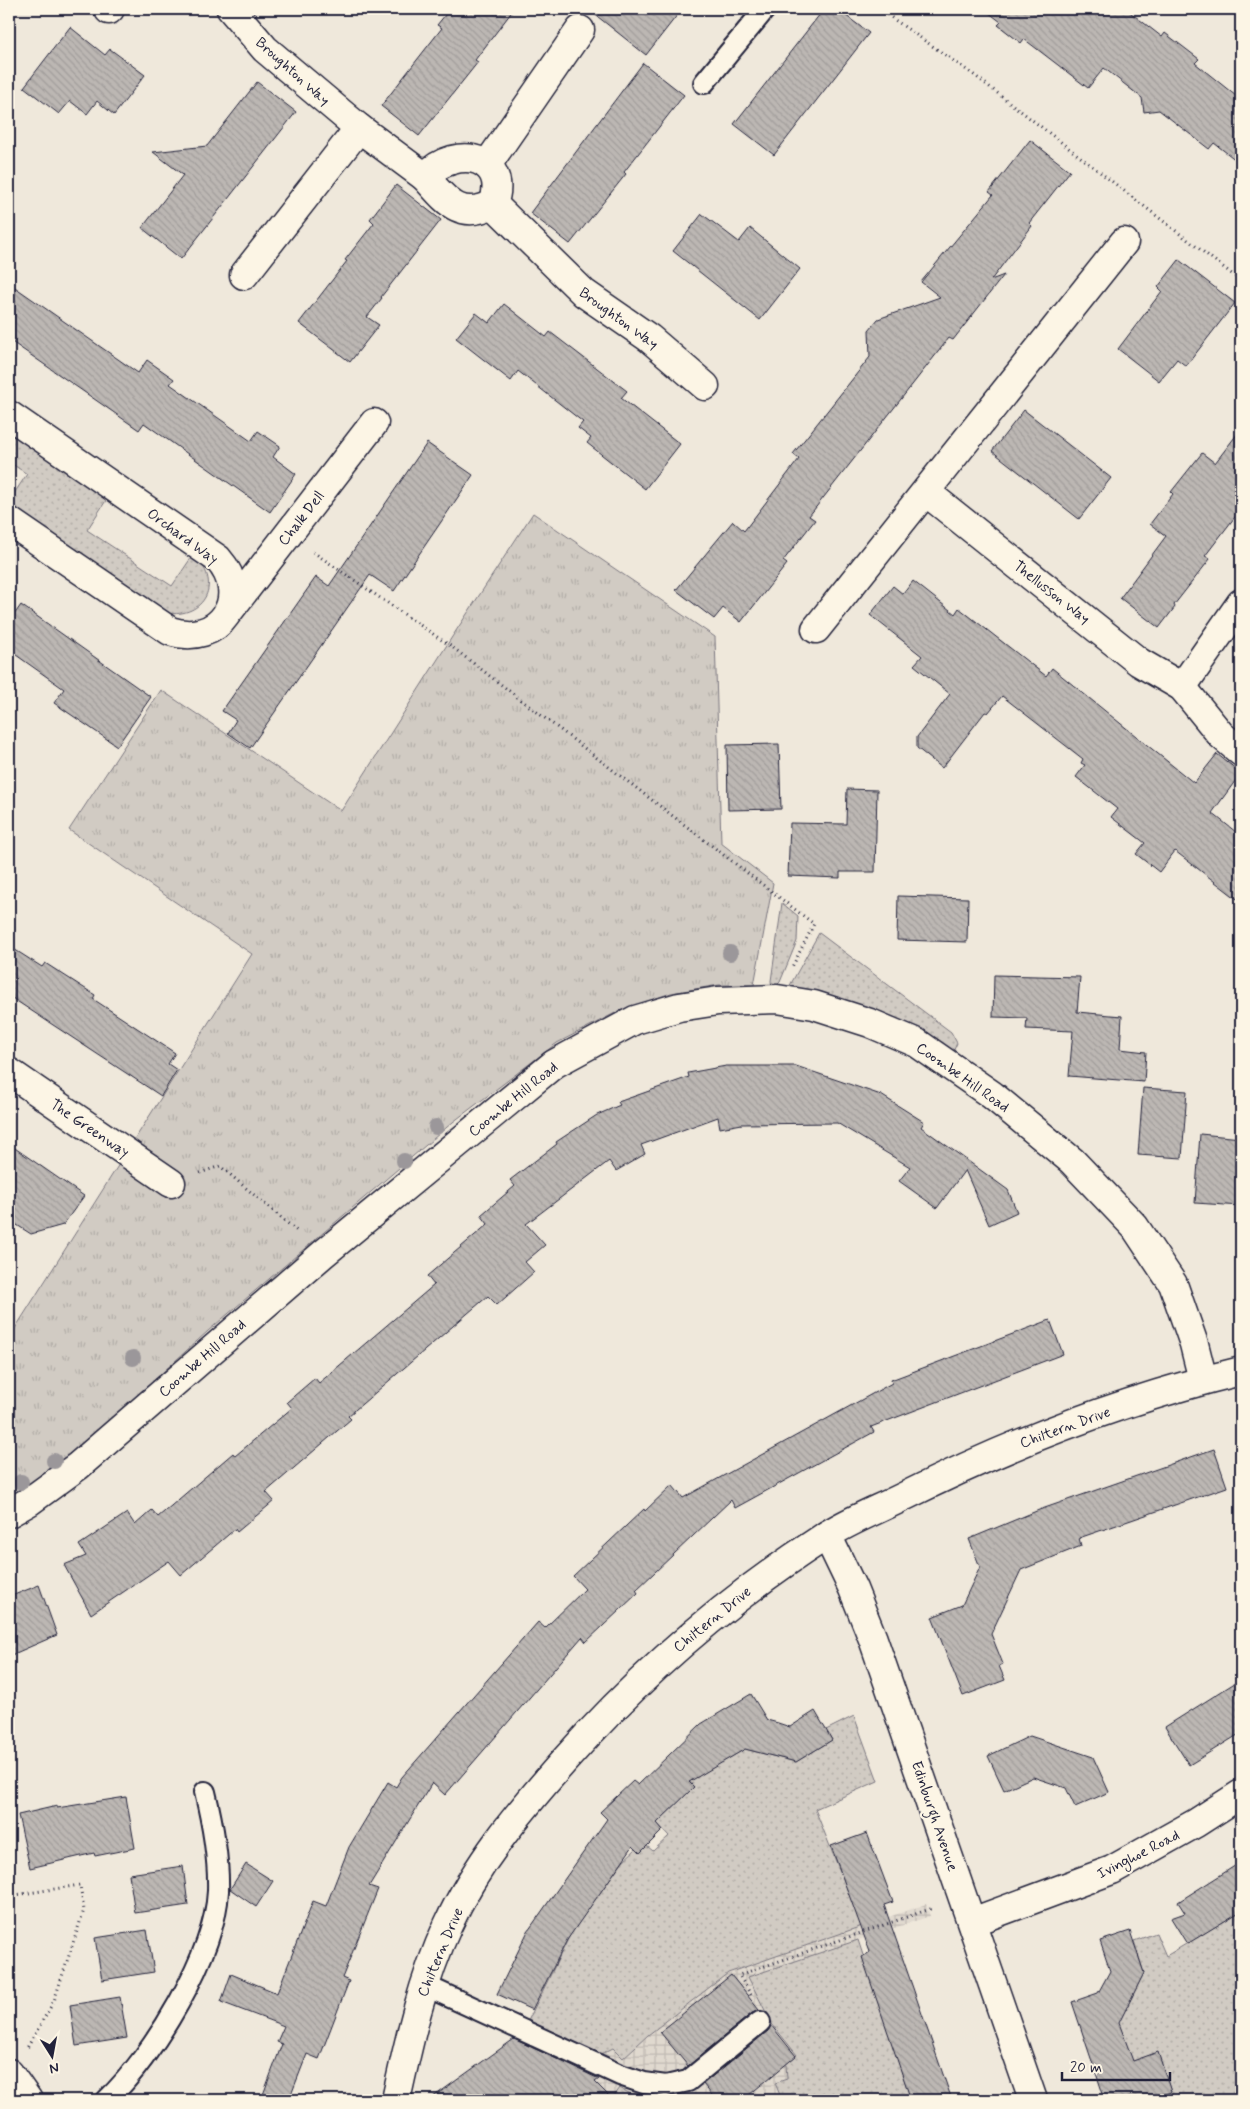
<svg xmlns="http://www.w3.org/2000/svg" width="1250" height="2109" viewBox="0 0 1250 2109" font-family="Mynerve,sans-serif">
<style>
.industrial{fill:url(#industrial-grid)}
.grass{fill:url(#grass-dots);stroke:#7a767f}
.park{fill:url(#park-tufts);stroke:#7a767f}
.building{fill:url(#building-back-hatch);stroke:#22223b}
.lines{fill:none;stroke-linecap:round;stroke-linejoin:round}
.lane-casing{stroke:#22223b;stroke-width:24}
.street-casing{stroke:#22223b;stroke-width:31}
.path{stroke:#22223b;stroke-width:3;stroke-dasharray:1 4;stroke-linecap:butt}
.lane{stroke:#fcf5e5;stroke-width:20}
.street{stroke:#fcf5e5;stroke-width:28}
.tree{fill:#9b979a}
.labels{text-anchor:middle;stroke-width:4.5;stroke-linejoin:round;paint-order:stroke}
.street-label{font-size:15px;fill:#22223b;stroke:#fcf5e5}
</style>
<defs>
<pattern id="industrial-grid" width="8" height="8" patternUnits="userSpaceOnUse" patternTransform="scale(1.25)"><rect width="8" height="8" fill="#e0d9cf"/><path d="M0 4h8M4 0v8" fill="none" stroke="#c0bab3"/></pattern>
<pattern id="grass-dots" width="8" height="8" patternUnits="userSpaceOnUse" patternTransform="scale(1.25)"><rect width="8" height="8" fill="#d1cbc3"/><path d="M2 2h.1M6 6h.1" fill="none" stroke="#b3aea8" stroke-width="1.8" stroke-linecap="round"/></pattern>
<pattern id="park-tufts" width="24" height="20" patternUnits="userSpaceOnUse" patternTransform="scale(1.25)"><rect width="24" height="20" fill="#d1cbc3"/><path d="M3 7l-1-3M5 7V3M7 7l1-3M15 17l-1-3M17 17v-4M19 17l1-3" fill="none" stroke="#b3aea8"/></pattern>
<pattern id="building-back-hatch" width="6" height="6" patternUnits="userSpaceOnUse" patternTransform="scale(1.25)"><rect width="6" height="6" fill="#bcb7b3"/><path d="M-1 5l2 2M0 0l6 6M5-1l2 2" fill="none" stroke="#a19d9b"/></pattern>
</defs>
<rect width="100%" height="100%" fill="#efe8db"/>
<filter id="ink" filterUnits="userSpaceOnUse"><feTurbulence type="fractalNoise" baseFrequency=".02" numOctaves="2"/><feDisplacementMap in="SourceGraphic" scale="10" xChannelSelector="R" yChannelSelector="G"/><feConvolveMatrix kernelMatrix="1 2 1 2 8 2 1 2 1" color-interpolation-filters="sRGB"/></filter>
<g filter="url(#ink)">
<path class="industrial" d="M926 1904 930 1916 748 1977 772 2024 780 2036 769 2046 786 2066 787 2079 775 2083 782 2100H643L620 2088 612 2099 595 2082 598 2077 522 2036 595 2057 614 2048 623 2058 648 2035 728 1973Z"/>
<g class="grass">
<path d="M9 430 107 499 87 530 172 586 193 555C224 581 205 619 166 613L9 507V501L27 474 9 462Z"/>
<path d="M782 903 798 916 797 941 780 982 776 986H772L771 981Z"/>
<path d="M819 933 951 1032 957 1043 953 1052 866 1007 832 996 788 989Z"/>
<path d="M854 1716 878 1781 815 1809 862 1926 728 1973 648 2035 623 2058 613 2048 595 2057 527 2023 572 1931 623 1861 636 1849 647 1846 653 1851 669 1836 657 1823 694 1787 689 1781 745 1749 796 1762 832 1740 826 1730Z"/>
<path d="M1241 1911V2100H1146L1171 2092 1158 2053 1133 2061 1109 2022 1121 2018 1144 1973 1134 1941 1156 1933 1166 1956Z"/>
<path d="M858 1940 911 2100H782L775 2083 787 2079 786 2064 797 2055 772 2024 748 1977Z"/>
<path d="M620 2088 623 2090 643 2100H608L612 2099Z"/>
</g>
<path class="park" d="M533 513 715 637 721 843 773 883 754 985H719L671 993 619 1011 557 1043 453 1122 208 1331 61 1465 9 1498V1338L252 954 69 830 161 690 341 811 452 637Z"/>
<g class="building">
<path d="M450 9H514L475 60 478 62 419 136 381 106 442 28 437 25Z"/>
<path d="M588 9H682L646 55Z"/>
<path d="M824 9H837L869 33 774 155 734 124Z"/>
<path d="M984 9H1126L1162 37 1165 33 1199 59 1195 63 1241 100V164L1214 143 1209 149 1159 110 1144 112 1142 98 1104 68 1088 88 1024 39 1021 43 998 25 1001 22Z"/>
<path d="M70 27 105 55 110 49 145 75 114 115 97 101 87 114 70 101 59 114 24 87Z"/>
<path d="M643 63 684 95 624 172 626 174 570 244 530 213Z"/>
<path d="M257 82 296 112 181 259 142 228 183 175 153 152 207 146Z"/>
<path d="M1030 140 1070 171 1029 223 1032 226 991 280 1004 275 953 340 949 338 809 516 815 520 783 561 787 564 741 622 723 608 714 619 676 590 733 521 744 531 799 459 793 454 870 357 869 330 878 319 940 297 921 282 993 195 989 192Z"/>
<path d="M396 185 441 220 381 297 382 298 367 317 379 325 350 362 299 323 347 261 345 260 374 223 370 219Z"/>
<path d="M702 214 739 242 750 228 800 269 760 320 673 251Z"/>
<path d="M1179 260 1235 303 1186 366 1177 359 1159 381 1118 349 1162 291 1158 287Z"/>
<path d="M9 283 138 373 147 360 174 379 170 384 251 441 258 431 280 446 273 457 296 474 270 512 144 423 139 430 9 340Z"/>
<path d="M504 304 546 337 550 332 627 391 621 398 680 444 645 489 587 443 591 438 578 428 583 422 518 371 511 381 456 338 476 313 489 323Z"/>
<path d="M1024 410 1111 478 1079 519 992 451Z"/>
<path d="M1241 429V509L1205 556 1210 559 1174 605 1175 607 1159 628 1120 598 1166 536 1150 524 1173 494 1171 492 1202 453 1215 463Z"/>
<path d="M427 443 473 475 394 591 370 575 250 748 228 733 236 720 222 711 316 577 329 586Z"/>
<path d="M913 581 955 614 959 608 1046 676 1052 668 1194 783 1217 754 1241 773 1212 813 1241 836V902L1175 851 1159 872 1136 854 1145 843 1111 817 1117 809 1076 777 1085 765 1081 763 1083 759 1002 696 988 713 985 712 942 768 917 748V737L950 694 914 665 922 656 870 615 893 586 903 594Z"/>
<path d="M21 605 151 697 117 746 54 703 64 689 9 650V622Z"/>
<path d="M779 744 781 809 728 810 727 745Z"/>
<path d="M847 789 877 790 875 872H840V878L788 876 790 823 846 824Z"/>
<path d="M898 896 968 898 967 942 897 940Z"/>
<path d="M9 946 42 967 45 963 95 995 93 999 175 1053 168 1064 177 1070 161 1096 9 996Z"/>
<path d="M994 975 1080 977 1077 1012 1122 1016 1120 1049 1146 1052 1144 1082 1069 1076 1073 1031 1026 1029 1027 1018 993 1017Z"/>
<path d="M726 1066H796L881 1095 924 1122 921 1127 1008 1190 1017 1212 989 1225 965 1170 937 1208 899 1181 910 1167 837 1123 742 1124 720 1128 718 1117 641 1145 645 1154 616 1171 609 1161 526 1224 545 1245 525 1262 534 1272 497 1305 488 1296 348 1416 351 1419 266 1492 274 1501 237 1532 235 1529 181 1575 169 1561 91 1614 64 1565 86 1556 79 1545 127 1513 135 1525 152 1510 158 1517 233 1453 235 1456 292 1408 287 1402 315 1378 319 1383 434 1285 427 1276 488 1224 481 1215 515 1186 510 1180 557 1144 556 1142 597 1115 620 1105 618 1102 689 1077 688 1073Z"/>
<path d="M1143 1088 1187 1091 1182 1158 1138 1155Z"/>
<path d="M1200 1134 1241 1138V1206L1195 1203Z"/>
<path d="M9 1144 84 1196 63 1225 31 1234 9 1220Z"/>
<path d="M1050 1320 1063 1354 871 1427 874 1432 735 1508 731 1500 636 1590 638 1593 586 1642 582 1637 445 1795 432 1783 369 1886 378 1889 342 1978 349 1981 319 2059 307 2054 289 2100H261L282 2044 277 2042 284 2026 221 2002 231 1974 277 1993 313 1901 326 1906 349 1847 388 1782 396 1787 402 1777 538 1622 545 1628 585 1589 573 1576 644 1509 645 1511 672 1485 683 1498 892 1383 891 1380Z"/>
<path d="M1214 1449 1227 1487 1079 1538 1081 1546 1021 1570 991 1634 1003 1664 999 1666 1005 1680 963 1696 932 1617 962 1605 980 1567 969 1539 1039 1510Z"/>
<path d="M39 1585 57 1635 9 1656V1597Z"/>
<path d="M1241 1679V1733L1189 1765 1165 1727Z"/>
<path d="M751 1694 767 1720 778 1723 790 1727 815 1711 832 1740 796 1762 745 1749 689 1782 694 1787 657 1823 663 1830 640 1853 633 1846 567 1940 532 2010 497 1994 528 1931 607 1819 600 1812 633 1781 638 1785 701 1724Z"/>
<path d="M1030 1736 1093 1757 1109 1792 1075 1807 1066 1788 1033 1777 1004 1790 988 1756Z"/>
<path d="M126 1797 135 1848 95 1856 94 1853 30 1868 18 1815 57 1806V1808Z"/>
<path d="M867 1833 893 1902 884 1905 952 2100H911L862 1957 870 1952 831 1846Z"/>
<path d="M1241 1862V1911L1187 1944 1171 1918 1185 1913 1178 1902Z"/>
<path d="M246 1864 273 1881 256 1907 230 1889Z"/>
<path d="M183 1866 188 1905 135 1913 129 1874Z"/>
<path d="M147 1930 154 1972 102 1980 95 1938Z"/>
<path d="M1130 1931 1144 1973 1119 2023 1133 2061 1158 2052 1171 2092 1146 2100H1105L1072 2002 1098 1993 1110 1971 1100 1941Z"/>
<path d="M731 1975 759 2010 752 2013 688 2066 660 2032Z"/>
<path d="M120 1997 127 2038 76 2046 70 2005Z"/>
<path d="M771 2025 796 2056 743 2100H716L703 2084 768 2031Z"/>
<path d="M514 2039 599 2079 595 2082 613 2100H429Z"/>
</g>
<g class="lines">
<g class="lane-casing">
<g id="lane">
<path d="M704 83 765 9"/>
<path d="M424 1985 620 2075 644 2083 666 2086 688 2081 760 2022"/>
<path d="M107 2100C153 2056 215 1955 218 1891 219 1857 213 1825 205 1792"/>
</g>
</g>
<g class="street-casing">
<g id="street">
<path d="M231 9 265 49 359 128 425 177C432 169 441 163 452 160 484 152 505 173 493 204L584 293 649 338 705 386"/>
<path d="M109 10 110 9"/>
<path d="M487 165 580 30"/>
<path d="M425 177C446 200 459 221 493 204"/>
<path d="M244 275 359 128"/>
<path d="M9 415 218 559C253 598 219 647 170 631L9 521"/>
<path d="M926 492 1139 662 1182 687 1221 735 1241 752"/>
<path d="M229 611 374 423"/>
<path d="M816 629 1124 242"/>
<path d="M1182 687 1241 603"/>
<path d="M9 1072 171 1183"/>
<path d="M9 1513 30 1501 78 1466 323 1254 554 1064 635 1020 679 1007 718 1001 777 999 814 1005 870 1023 917 1043 992 1095 1072 1161 1135 1227 1173 1284 1194 1344 1203 1380"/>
<path d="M827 1535 853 1589 873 1639 1033 2100"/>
<path d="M972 1922 1112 1870 1196 1823 1241 1794"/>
<path d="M9 2073 28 2100"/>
<path d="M396 2100C409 2040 422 1981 448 1925 476 1863 520 1811 564 1761 641 1674 726 1600 824 1537 848 1521 877 1510 903 1497 1011 1443 1125 1399 1241 1371"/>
</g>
</g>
<g class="path">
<path d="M879 9 974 75 1241 281"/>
<path d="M313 552 452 647 814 924 791 969"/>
<path d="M200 1173 220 1166 298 1232"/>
<path d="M9 1896 80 1885 84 1910 54 2001 27 2048"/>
<path d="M751 1995 739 1975 933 1908"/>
</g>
<use href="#lane" class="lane"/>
<use href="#street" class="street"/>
</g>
<g class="tree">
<circle cx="730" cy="953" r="8"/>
<circle cx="436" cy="1127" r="8"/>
<circle cx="404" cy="1161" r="8"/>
<circle cx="133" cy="1358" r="8"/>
<circle cx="54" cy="1461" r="8"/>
<circle cx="21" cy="1482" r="8"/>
</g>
</g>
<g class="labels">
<g class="street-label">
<text transform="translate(293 71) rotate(42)" y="5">Broughton Way</text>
<text transform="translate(619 318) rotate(36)" y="5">Broughton Way</text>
<text transform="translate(301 518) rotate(-52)" y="5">Chalk Dell</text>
<text transform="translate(183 536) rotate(36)" y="5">Orchard Way</text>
<text transform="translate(1052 592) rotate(38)" y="5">Thellusson Way</text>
<text transform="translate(963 1077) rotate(35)" y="5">Coombe Hill Road</text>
<text transform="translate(513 1099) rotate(-39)" y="5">Coombe Hill Road</text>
<text transform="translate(90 1128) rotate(34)" y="5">The Greenway</text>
<text transform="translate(202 1358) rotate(-41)" y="5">Coombe Hill Road</text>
<text transform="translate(1065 1427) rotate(-20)" y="5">Chiltern Drive</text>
<text transform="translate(712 1619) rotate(-39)" y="5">Chiltern Drive</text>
<text transform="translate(935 1816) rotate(71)" y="5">Edinburgh Avenue</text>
<text transform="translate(1138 1854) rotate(-27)" y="5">Ivinghoe Road</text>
<text transform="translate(440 1952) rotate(-67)" y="5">Chiltern Drive</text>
</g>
</g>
<rect width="1250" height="2109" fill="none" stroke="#fcf5e5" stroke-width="30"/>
<rect x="15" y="15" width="1220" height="2079" fill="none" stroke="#22223b" stroke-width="2" filter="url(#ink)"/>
<g transform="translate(52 2056) rotate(169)" stroke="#fcf5e5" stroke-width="4" paint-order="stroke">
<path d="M0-4L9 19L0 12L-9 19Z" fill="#22223b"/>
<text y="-8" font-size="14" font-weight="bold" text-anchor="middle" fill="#22223b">N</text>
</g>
<path d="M1062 2072v8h108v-8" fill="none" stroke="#22223b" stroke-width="2.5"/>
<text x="1070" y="2072" font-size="15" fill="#22223b" stroke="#fcf5e5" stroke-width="4" paint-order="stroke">20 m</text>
</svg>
